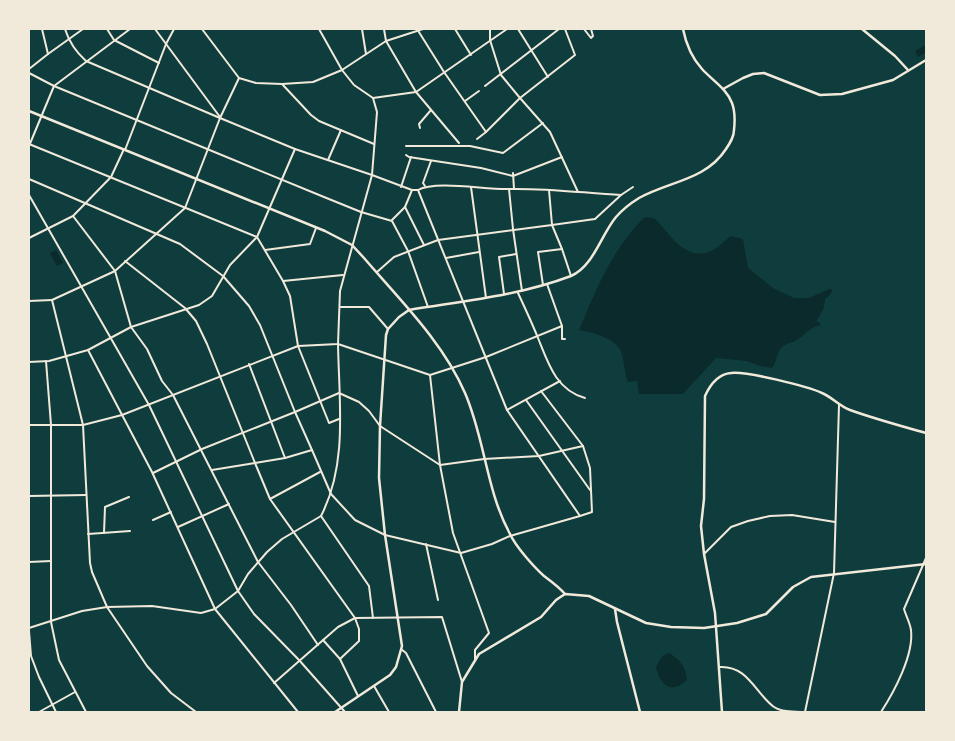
<svg xmlns="http://www.w3.org/2000/svg" width="955" height="741" viewBox="0 0 955 741" font-family="Cabin,sans-serif">
<style>
.water{fill:#0a2a2b}
.lines{fill:none;stroke-linecap:round;stroke-linejoin:round}
.minor{stroke:#f1e9da;stroke-width:2}
.tertiary{stroke:#f1e9da;stroke-width:2.5}
</style>
<rect width="100%" height="100%" fill="#0f3d3e"/>
<g class="water">
<path d="M926 45V52L918 57 915 51Z"/>
<path d="M645 217 654 218C669 232 683 260 708 252 716 250 724 241 731 236L743 239 748 268 773 288 794 298H809L829 289 833 290 830 295 825 299 824 308 816 322H819L821 325C810 327 806 334 797 340 792 343 786 343 781 348 776 354 777 362 772 368L760 366 747 361 716 358 683 394H639L637 381 628 382C624 371 624 360 621 351 615 338 591 332 579 330 596 290 613 247 645 217Z"/>
<path d="M56 250 63 263 57 266 50 253Z"/>
<path d="M669 653C680 659 686 668 687 680 671 695 660 685 656 667L662 656Z"/>
</g>
<g class="lines">
<g class="minor">
<path d="M65 29C69 42 76 52 86 61L220 118"/>
<path d="M107 29 114 40 159 63"/>
<path d="M155 29 220 117"/>
<path d="M202 29 239 78 256 83 282 84 313 82 342 70 386 41 423 29"/>
<path d="M362 29 366 54"/>
<path d="M417 29 444 72 486 132 520 98 501 75 490 40V29"/>
<path d="M455 29 471 55"/>
<path d="M518 29 548 77"/>
<path d="M565 29 575 55 520 98 550 132 578 192"/>
<path d="M584 29 591 38 593 36 591 29"/>
<path d="M48 54 83 29"/>
<path d="M29 69 48 54 42 29"/>
<path d="M29 73 54 86 324 197 361 212 392 221 408 251 428 307"/>
<path d="M282 84 311 115 319 121 374 144"/>
<path d="M485 86 559 29"/>
<path d="M373 98 416 92 386 41 384 29"/>
<path d="M465 101 479 91"/>
<path d="M220 118 239 78"/>
<path d="M420 128 419 124 431 110"/>
<path d="M477 139 486 132"/>
<path d="M459 143 416 92 507 29"/>
<path d="M29 144 257 237 283 281 290 296 298 346 329 423 339 419"/>
<path d="M29 146 54 86 130 29"/>
<path d="M406 146H470L503 153 543 123"/>
<path d="M125 150 166 44 174 29"/>
<path d="M406 155 409 157 481 168 513 176 562 157"/>
<path d="M328 160 341 130"/>
<path d="M513 173 514 189"/>
<path d="M29 179 180 244 223 276 249 306 260 325 295 412 202 449 153 473"/>
<path d="M425 186 423 183 431 161"/>
<path d="M401 187 411 157"/>
<path d="M471 187 486 298"/>
<path d="M509 189 513 229 522 291"/>
<path d="M418 190C436 180 486 190 509 189 546 188 584 193 621 195"/>
<path d="M549 190 552 225 595 219 621 195 633 187"/>
<path d="M29 195 149 405 238 591 254 614 299 660 345 712"/>
<path d="M405 207 424 245"/>
<path d="M73 216 115 271 131 327 147 349 162 381 173 395 258 562 291 605 318 645"/>
<path d="M392 220 405 207 412 190"/>
<path d="M29 238 73 216 111 177 124 149"/>
<path d="M562 249 571 276"/>
<path d="M265 250 310 244 316 228"/>
<path d="M446 258 479 252"/>
<path d="M125 261 185 308 196 321 207 344 255 463 285 458 312 450 331 494 355 520 385 535 461 553 492 544 510 536 580 516 507 410 418 190H412L372 175 295 149"/>
<path d="M377 272 394 257 438 240 552 225 562 249 538 252 543 285"/>
<path d="M283 281 343 275"/>
<path d="M547 284 562 326V339H565"/>
<path d="M518 293C525 308 532 323 538 338 548 363 556 390 585 398"/>
<path d="M504 294 499 257 516 254"/>
<path d="M29 301 52 300"/>
<path d="M340 307H369L388 329"/>
<path d="M88 350 152 472 215 609 238 591 248 574 267 552 282 539 321 516 369 586 373 618"/>
<path d="M46 361 51 425V622L59 660 86 712"/>
<path d="M29 362 49 361 88 350 131 327 199 305 212 296 230 265 257 237 295 149 220 118 185 208 115 271 52 300 83 425H29"/>
<path d="M249 364 285 458"/>
<path d="M430 375 486 357 562 326"/>
<path d="M541 391 583 446 590 468 592 512 580 516"/>
<path d="M526 400 590 490"/>
<path d="M507 410 560 381"/>
<path d="M312 450 295 412 339 393 359 402 369 411 380 426 440 465 484 459 539 456 583 446"/>
<path d="M212 470 255 463 270 499 355 618 359 629V641L340 659"/>
<path d="M29 496 86 495"/>
<path d="M270 499 320 472"/>
<path d="M321 516C348 464 339 402 338 344L430 375 440 465 453 533 489 633 475 650V659"/>
<path d="M153 520 171 512"/>
<path d="M178 527 229 504"/>
<path d="M104 533 105 507 129 497"/>
<path d="M88 534 130 531"/>
<path d="M426 544 438 600"/>
<path d="M704 554 731 527 748 521 770 516 792 515 835 522"/>
<path d="M29 562 51 561"/>
<path d="M29 628 82 611 107 607 147 666 171 693 196 712"/>
<path d="M29 631 31 656 39 677 56 712"/>
<path d="M323 640 340 659 358 696"/>
<path d="M401 649 406 653 436 712"/>
<path d="M719 667C748 665 755 693 774 707 782 713 795 711 804 712"/>
<path d="M274 683 338 627 355 618 442 617 462 682"/>
<path d="M374 686 389 712"/>
<path d="M39 712 75 692"/>
<path d="M298 712 215 609 201 613 152 606 107 607 92 572 90 563 83 425 122 415 298 346 338 344 340 291 372 175 377 112 373 98 354 85 342 70 319 29"/>
<path d="M805 712 834 573 839 405"/>
<path d="M881 712C894 692 914 655 911 630 910 623 906 616 904 609L926 558"/>
</g>
<g class="tertiary">
<path d="M862 29 895 56 908 70"/>
<path d="M723 89 743 78 753 74 764 73 820 95 842 94 893 80 926 60"/>
<path d="M29 111 325 231 352 245 364 258C400 300 443 342 465 393 485 439 486 490 510 534 516 547 534 567 544 576 552 582 559 587 565 594"/>
<path d="M615 609 617 622 640 712"/>
<path d="M335 712 390 675 396 667 402 646 385 535 379 478 380 426 386 335 388 329 399 317 409 310C463 301 518 296 571 276 593 267 601 235 616 217 622 210 631 203 639 198 670 181 706 180 726 149 730 143 734 137 734 130 735 121 735 111 732 103 727 89 712 80 702 69 692 58 686 44 683 29"/>
<path d="M459 712 462 682 479 654 541 617 556 600 565 594 589 596 646 623 671 627 704 628 737 623 766 614 793 587 811 577 926 564"/>
<path d="M722 712 715 613 704 554 701 526 704 499 705 396C710 385 718 374 731 373 746 371 807 386 822 393 832 397 839 406 850 410 875 419 901 426 926 433"/>
</g>
</g>
<rect width="955" height="741" fill="none" stroke="#f1e9da" stroke-width="60"/>
</svg>
